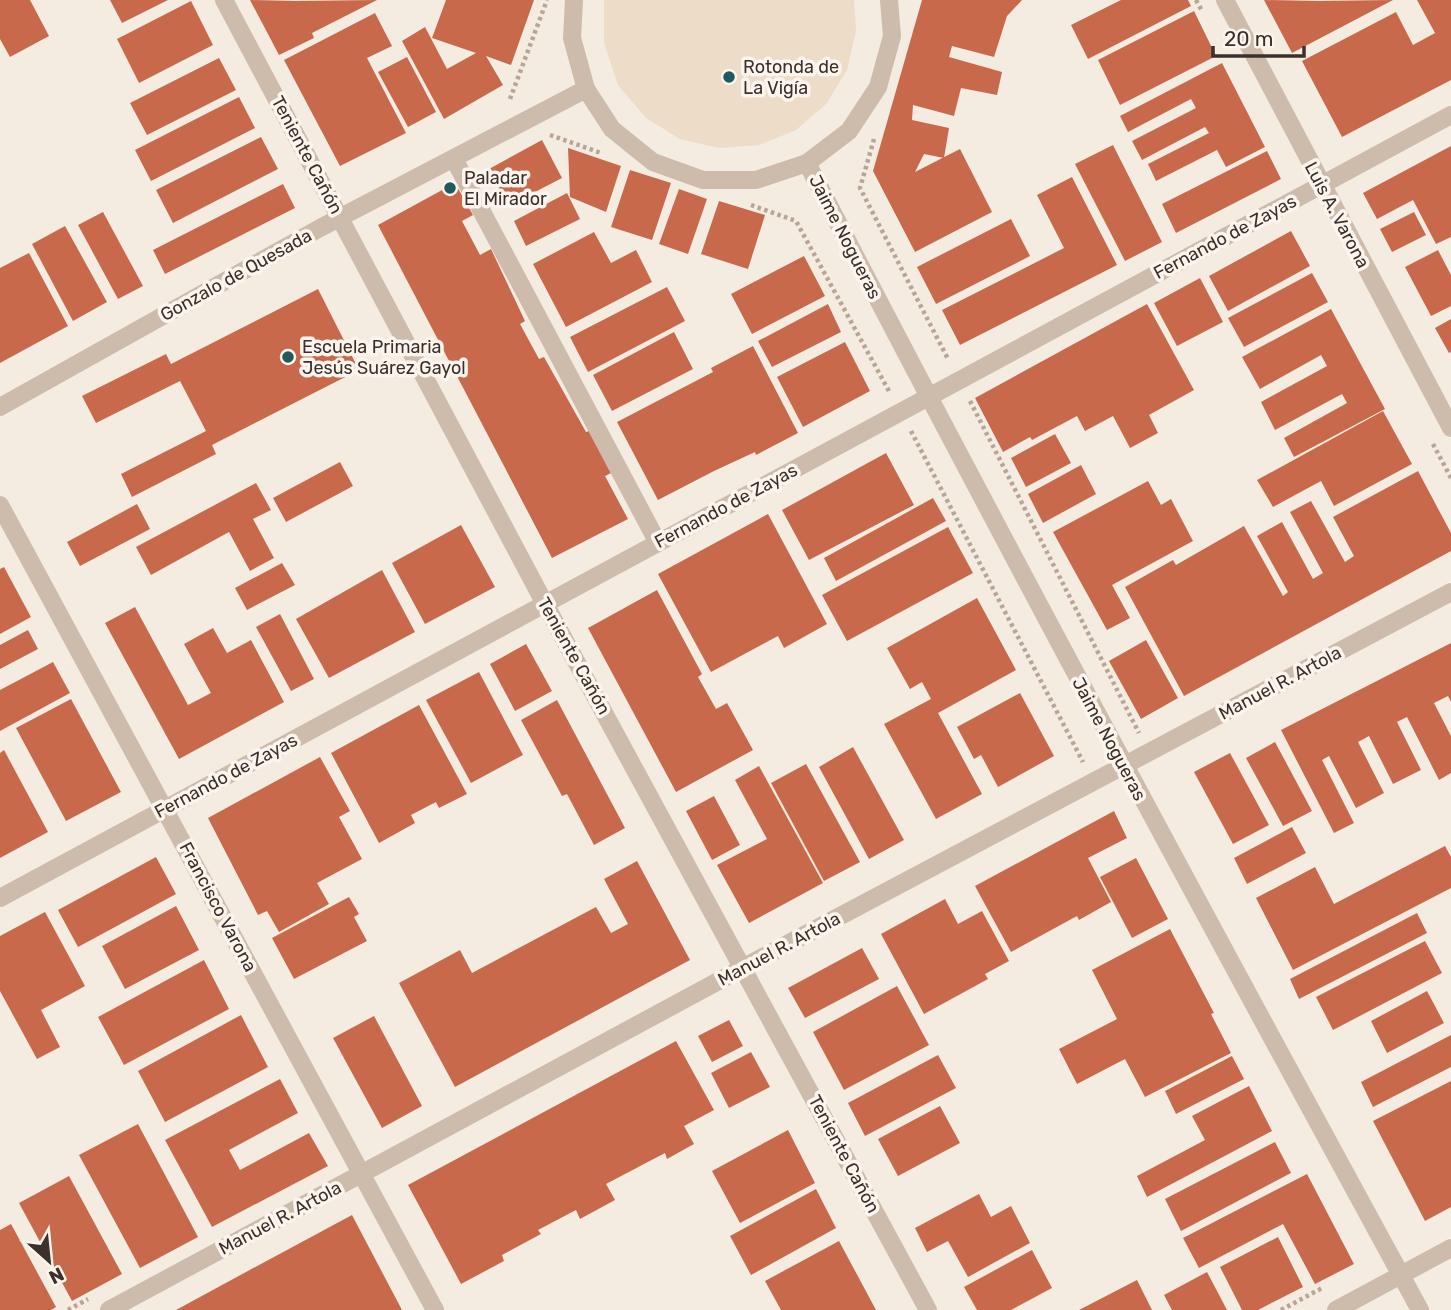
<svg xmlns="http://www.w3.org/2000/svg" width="1451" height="1310" viewBox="0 0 1451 1310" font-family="Rubik,sans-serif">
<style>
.plaza{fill:#ecdcc8}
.building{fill:#c8694b}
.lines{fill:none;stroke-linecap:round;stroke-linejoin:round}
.path{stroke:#b9a596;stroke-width:4.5;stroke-dasharray:3.5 3.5;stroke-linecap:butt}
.minor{stroke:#cdbbac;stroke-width:18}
.poi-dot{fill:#1f5a5e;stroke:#fbf5ee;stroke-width:2.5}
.labels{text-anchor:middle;stroke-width:7;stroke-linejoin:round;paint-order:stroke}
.poi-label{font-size:18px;fill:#3b302b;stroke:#fbf5ee;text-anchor:start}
.street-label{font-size:18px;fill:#3b302b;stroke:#fbf5ee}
</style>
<rect width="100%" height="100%" fill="#f4ebe1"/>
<path class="plaza" d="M604 0H854L856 31 847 70 826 104 796 130 759 145 719 148 680 139 646 118 618 85 604 43Z"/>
<g class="building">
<path d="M0 0H30L49 36 10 57 0 39Z"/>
<path d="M110 0H168L122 23Z"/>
<path d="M250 0 295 1 377 0 312 33 314 38 279 55Z"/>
<path d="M446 0H534L511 65 486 56 503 85 444 119 402 41 425 27 447 69 476 53 432 38Z"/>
<path d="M922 0H1022L1007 16 994 57 952 46 949 57 1002 72 997 95 961 88 954 116 913 105 912 120 949 128 944 158 924 154 915 172 960 149 992 212 915 252 873 171Z"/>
<path d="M1121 0H1188L1191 6 1088 59 1071 25Z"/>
<path d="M1264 0 1317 1 1393 0 1292 53Z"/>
<path d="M1417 0H1451V80L1342 137 1302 61 1396 12 1413 45 1435 33Z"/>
<path d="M191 1 213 45 139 83 117 39Z"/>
<path d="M1194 11 1216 56 1120 105 1098 60Z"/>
<path d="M375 13 392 46 367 58 406 133 340 166 284 60Z"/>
<path d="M407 57 436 112 408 127 378 72Z"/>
<path d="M219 58 236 90 147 135 130 103Z"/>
<path d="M1222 63 1265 147 1226 167 1217 150 1156 181 1148 164 1209 133 1205 127 1142 160 1132 141 1196 108 1191 99 1128 132 1120 116Z"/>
<path d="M239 97 255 128 151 181 135 150Z"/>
<path d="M261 137 278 169 173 223 156 190Z"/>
<path d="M542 140 562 178 508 206 489 169Z"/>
<path d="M1113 145 1162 242 1125 261 1075 164Z"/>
<path d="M1451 146V237L1436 244 1413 200 1377 219 1363 193Z"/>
<path d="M568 148 621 166 606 212 570 197Z"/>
<path d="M1267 151 1281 179 1176 233 1162 204Z"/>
<path d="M630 170 671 183 652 240 611 227Z"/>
<path d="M1072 177 1117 265 960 345 942 310 1064 248 1037 195Z"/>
<path d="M455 183 473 215 462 221 480 255 491 249 525 321 520 324 539 359 544 357 586 432 589 431 611 473 605 476 628 519 552 558 378 225Z"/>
<path d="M283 184 295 208 165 274 153 250Z"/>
<path d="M679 189 707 199 688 254 659 244Z"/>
<path d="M567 193 580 219 526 246 514 221Z"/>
<path d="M719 201 765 215 748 269 701 254Z"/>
<path d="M103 212 143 286 118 299 78 225Z"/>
<path d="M1414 212 1426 235 1392 252 1380 229Z"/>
<path d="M1011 219 1030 256 936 304 917 267Z"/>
<path d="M65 226 107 302 73 321 32 244Z"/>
<path d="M1291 231 1310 266 1228 311 1209 276Z"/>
<path d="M594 232 611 263 636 250 652 282 566 327 533 264Z"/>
<path d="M1438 250 1451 275V306L1431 316 1405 267Z"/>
<path d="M29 253 68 326 0 363V268Z"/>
<path d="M804 256 825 296 752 334 731 294Z"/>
<path d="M1312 273 1328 302 1244 347 1228 318Z"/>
<path d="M1200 278 1223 322 1177 346 1154 303Z"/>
<path d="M667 287 685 321 588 372 570 337Z"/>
<path d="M318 289 359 370 212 445 216 454 132 497 121 474 206 431 180 381 96 423 82 396 166 354 171 364Z"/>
<path d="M828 304 841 332 772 367 758 341Z"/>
<path d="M1147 304 1194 390 1149 415 1158 433 1130 448 1113 416 1085 431 1077 416 1032 440 1030 437 1003 452 975 398Z"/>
<path d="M1331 309 1385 409 1294 457 1284 438 1347 403 1342 394 1275 430 1261 402 1327 366 1321 355 1260 389 1242 357Z"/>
<path d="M1451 319V352L1449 353 1435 328Z"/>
<path d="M674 332 693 369 612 411 593 375Z"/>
<path d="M845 342 870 391 803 427 777 377Z"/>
<path d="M753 346 798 433 756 455 755 452 714 471 658 500 617 422 713 372 711 368Z"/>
<path d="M1383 411 1412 464 1334 506 1321 481 1273 507 1257 480Z"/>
<path d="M1055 434 1071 463 1026 487 1011 458Z"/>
<path d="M886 453 914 505 809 560 782 510Z"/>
<path d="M340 462 353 486 286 522 273 498Z"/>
<path d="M1081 465 1096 494 1043 523 1028 494Z"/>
<path d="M1418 471 1451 533V551L1184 696 1125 587 1173 560 1176 565 1244 526 1283 596 1288 592 1257 536 1282 522 1313 579 1323 573 1290 512 1311 501 1345 562 1354 556 1333 517Z"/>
<path d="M1148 481 1161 505 1171 499 1193 541 1112 585 1130 618 1107 630 1053 532Z"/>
<path d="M256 483 271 510 253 519 274 558 250 571 229 532 151 575 136 547Z"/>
<path d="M933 498 946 521 836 581 824 558Z"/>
<path d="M137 504 150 529 80 566 67 542Z"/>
<path d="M768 514 827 624 784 648 778 636 711 672 658 574Z"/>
<path d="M461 525 495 587 425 624 392 563Z"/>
<path d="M948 527 973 573 847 641 822 595Z"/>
<path d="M282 563 295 585 247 610 235 588Z"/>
<path d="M4 567 31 617 0 634V569Z"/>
<path d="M382 570 415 632 329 678 296 619Z"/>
<path d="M657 590 702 674 698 677 716 709 727 703 753 750 676 792 588 628Z"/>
<path d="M977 598 1016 670 938 713 982 794 936 819 884 724 931 699 922 682 910 689 887 648Z"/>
<path d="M135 607 188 705 211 693 184 644 213 628 227 653 251 640 284 702 179 759 105 623Z"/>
<path d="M280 614 314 679 291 691 256 627Z"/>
<path d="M28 630 38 649 0 669V645Z"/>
<path d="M1146 640 1178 698 1141 719 1109 661Z"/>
<path d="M1451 643V702L1448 696 1434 703 1451 736V773L1439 780 1407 717 1397 722 1421 770 1393 784 1369 736 1358 742 1384 793 1356 808 1329 756 1322 760 1354 823 1334 833 1281 730Z"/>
<path d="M526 644 552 691 515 711 490 664Z"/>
<path d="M53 662 70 693 0 731V690Z"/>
<path d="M479 672 523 755 471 783 426 700Z"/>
<path d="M1020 693 1054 756 998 787 981 755 974 759 957 727Z"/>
<path d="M71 699 121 792 66 821 16 728Z"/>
<path d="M557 700 625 828 594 845 567 794 562 796 521 720Z"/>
<path d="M419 705 467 794 439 808 436 802 411 815 415 823 379 843 331 753Z"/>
<path d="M1275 742 1312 811 1283 826 1246 758Z"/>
<path d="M853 747 904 840 869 859 819 767Z"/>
<path d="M4 750 48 832 0 858V753Z"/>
<path d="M1230 753 1269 825 1233 844 1194 772Z"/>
<path d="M320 757 350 811 339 817 362 859 317 883 329 904 279 932 267 911 258 915 208 818Z"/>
<path d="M806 764 860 862 824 881 771 783Z"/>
<path d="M759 766 823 883 749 923 717 865 767 839 735 780Z"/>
<path d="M714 796 740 845 712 860 686 811Z"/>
<path d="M1114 811 1127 838 1088 858 1111 902 1079 920 1077 916 1011 952 975 886Z"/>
<path d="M1292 827 1306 853 1247 884 1234 858Z"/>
<path d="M1445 846 1451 857V888L1293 970 1256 898 1315 867 1334 904Z"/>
<path d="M156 857 176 894 78 947 58 910Z"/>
<path d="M1136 858 1168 919 1132 938 1100 877Z"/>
<path d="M637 861 690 960 455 1087 399 983 460 950 472 973 596 907 611 933 628 924 604 879Z"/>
<path d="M349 897 359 914 354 917 367 941 294 979 272 938Z"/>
<path d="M945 899 958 924 982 911 1009 961 985 974 988 979 924 1014 881 934Z"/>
<path d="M176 906 199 950 125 989 102 946Z"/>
<path d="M45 912 85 986 41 1010 60 1047 37 1059 0 991V936Z"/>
<path d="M1417 913 1427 933 1299 999 1290 979Z"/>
<path d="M1170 929 1214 1013 1211 1014 1231 1053 1145 1097 1125 1059 1077 1084 1059 1049 1117 1019 1092 970Z"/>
<path d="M1425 941 1442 973 1333 1030 1316 997Z"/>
<path d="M862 948 879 979 805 1018 788 988Z"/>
<path d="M204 960 229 1009 124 1065 98 1017Z"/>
<path d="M897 986 929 1045 844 1090 813 1032Z"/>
<path d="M1427 991 1444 1023 1387 1053 1371 1021Z"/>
<path d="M241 1015 268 1067 165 1122 138 1071Z"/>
<path d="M374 1016 422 1106 382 1128 333 1038Z"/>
<path d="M729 1020 743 1046 712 1062 698 1036Z"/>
<path d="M1451 1035V1067L1373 1107 1361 1082Z"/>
<path d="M676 1041 714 1110 684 1126 694 1144 667 1159 665 1153 606 1184 615 1200 580 1219 576 1210 538 1230 541 1234 502 1255 504 1261 461 1284 408 1185Z"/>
<path d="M751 1052 770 1087 729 1108 711 1073Z"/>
<path d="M938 1055 956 1088 865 1136 848 1103Z"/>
<path d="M1232 1056 1244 1079 1176 1114 1165 1091Z"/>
<path d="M280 1079 298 1113 229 1150 240 1170 309 1133 328 1166 212 1227 165 1140Z"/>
<path d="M1451 1081V1207L1425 1221 1373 1121Z"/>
<path d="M1249 1086 1272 1131 1147 1197 1137 1176 1205 1140 1192 1116Z"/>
<path d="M940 1106 960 1143 898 1176 878 1139Z"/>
<path d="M138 1124 198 1237 140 1268 79 1155Z"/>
<path d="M788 1130 815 1183 740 1223 712 1171Z"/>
<path d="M1275 1142 1291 1173 1181 1231 1165 1199Z"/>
<path d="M1307 1174 1354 1264 1315 1284 1283 1224 1199 1268 1183 1238Z"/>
<path d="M69 1176 122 1274 72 1301 19 1203Z"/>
<path d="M816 1189 836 1228 751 1275 730 1236Z"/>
<path d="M979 1194 991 1217 1011 1206 1030 1243 968 1277 948 1241 927 1252 915 1228Z"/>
<path d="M352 1215 402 1310H176L246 1272Z"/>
<path d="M11 1224 56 1307 51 1310H0V1230Z"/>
<path d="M1278 1237 1303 1287 1258 1310H1242L1220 1267Z"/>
<path d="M839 1241 876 1310H781L765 1281Z"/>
<path d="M1032 1250 1052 1288 1011 1310H977L964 1287Z"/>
<path d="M1207 1272 1227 1310H1172L1164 1295Z"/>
<path d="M1137 1280 1152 1310H1079Z"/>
</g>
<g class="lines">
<g class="path">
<path d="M1196 0 1202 11"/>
<path d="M510 99 547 0"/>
<path d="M550 135 601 153"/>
<path d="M874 139 860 188 948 359"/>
<path d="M751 205 796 221 890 393"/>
<path d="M970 401 1139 733"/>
<path d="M911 431 1083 762"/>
<path d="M1433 444 1451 478"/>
<path d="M68 1310 88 1299"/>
<path d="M1281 1310 1324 1287"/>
</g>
<g class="minor">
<path d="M224 0 545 604 928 1310"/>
<path d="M574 0 572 38 586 89 612 129 653 162 703 180H756L807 163 849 131 878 87 892 36 889 0"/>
<path d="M1225 0 1451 428"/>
<path d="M454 159 658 543"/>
<path d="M807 163C1006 548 1212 929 1420 1310"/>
<path d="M0 407 320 228 586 89"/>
<path d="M0 505 435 1310"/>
<path d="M0 898 1451 115"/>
<path d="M109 1310 763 957 1451 592"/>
<path d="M1336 1310 1451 1248"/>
</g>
</g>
<g class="poi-dot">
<circle cx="729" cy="77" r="7"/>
<circle cx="450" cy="188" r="7"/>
<circle cx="288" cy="357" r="7"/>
</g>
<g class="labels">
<g class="poi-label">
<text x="743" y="73">Rotonda de<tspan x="743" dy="21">La Vigía</tspan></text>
<text x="464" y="184">Paladar<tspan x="464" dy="21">El Mirador</tspan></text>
<text x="302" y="353">Escuela Primaria<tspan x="302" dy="21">Jesús Suárez Gayol</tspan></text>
</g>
<g class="street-label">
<text transform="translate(307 155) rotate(62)" y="6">Teniente Cañón</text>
<text transform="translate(1337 215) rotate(62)" y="6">Luis A. Varona</text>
<text transform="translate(845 237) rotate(63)" y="6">Jaime Nogueras</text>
<text transform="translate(1225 237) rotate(-28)" y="6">Fernando de Zayas</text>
<text transform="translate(236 275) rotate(-29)" y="6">Gonzalo de Quesada</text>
<text transform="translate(726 506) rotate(-28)" y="6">Fernando de Zayas</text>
<text transform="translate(574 656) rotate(61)" y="6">Teniente Cañón</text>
<text transform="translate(1280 683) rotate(-28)" y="6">Manuel R. Artola</text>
<text transform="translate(1109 739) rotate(62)" y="6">Jaime Nogueras</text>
<text transform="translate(226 776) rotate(-28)" y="6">Fernando de Zayas</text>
<text transform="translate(218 907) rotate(62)" y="6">Francisco Varona</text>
<text transform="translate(779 949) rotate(-28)" y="6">Manuel R. Artola</text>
<text transform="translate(844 1154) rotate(62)" y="6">Teniente Cañón</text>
<text transform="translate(280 1218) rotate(-28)" y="6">Manuel R. Artola</text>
</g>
</g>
<g transform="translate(49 1261) rotate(153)" stroke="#fbf5ee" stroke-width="5" paint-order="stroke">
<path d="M0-5L12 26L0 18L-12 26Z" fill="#3b302b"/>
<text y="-10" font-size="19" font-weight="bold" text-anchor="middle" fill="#3b302b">N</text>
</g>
<path d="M1213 46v10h91v-10" fill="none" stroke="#3b302b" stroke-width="3.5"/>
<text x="1224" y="46" font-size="21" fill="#3b302b" stroke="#fbf5ee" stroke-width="5" paint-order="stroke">20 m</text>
</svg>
